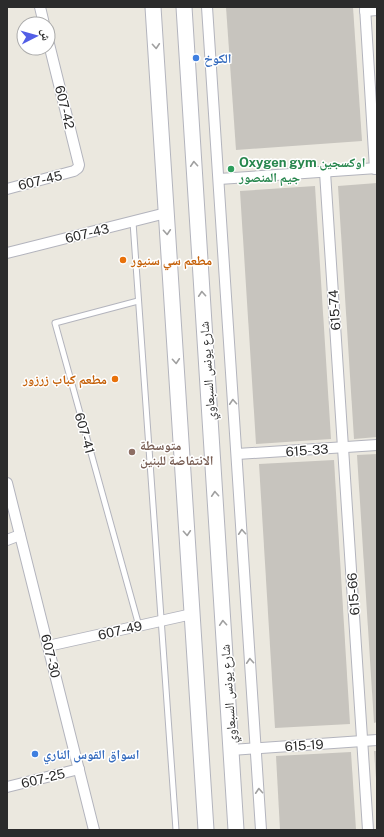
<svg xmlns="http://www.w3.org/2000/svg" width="384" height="837" viewBox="0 0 384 837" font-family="'Public Sans','Noto Naskh Arabic',sans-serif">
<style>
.building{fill:#c7c4be}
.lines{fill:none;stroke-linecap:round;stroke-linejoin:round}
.service-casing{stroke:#b3b4bd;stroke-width:7}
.minor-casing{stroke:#b3b4bd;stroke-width:12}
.secondary-casing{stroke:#b3b4bd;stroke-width:17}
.service{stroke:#fff;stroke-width:5}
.minor{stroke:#fff;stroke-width:10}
.secondary{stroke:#fff;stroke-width:15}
.oneway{stroke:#a0a0a0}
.shop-dot{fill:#3f7fe0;stroke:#fff;stroke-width:1.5}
.leisure-dot{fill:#2e9e5b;stroke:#fff;stroke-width:1.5}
.food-dot{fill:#e8710a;stroke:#fff;stroke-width:1.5}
.education-dot{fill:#8d6e63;stroke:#fff;stroke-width:1.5}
.labels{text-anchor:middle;stroke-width:3;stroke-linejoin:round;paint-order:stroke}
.shop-label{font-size:13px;font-weight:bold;fill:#366cbe;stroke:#fff;text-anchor:start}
.street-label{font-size:13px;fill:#2b2b2b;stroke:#fff}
.leisure-label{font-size:13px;font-weight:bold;fill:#27864d;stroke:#fff;text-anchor:start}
.food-label{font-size:13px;font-weight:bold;fill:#c56008;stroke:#fff;text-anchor:start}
.education-label{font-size:13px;font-weight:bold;fill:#785e54;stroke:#fff;text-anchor:start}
</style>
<rect width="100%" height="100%" fill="#ebe8df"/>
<g class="building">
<path d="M226 7H353L362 141 236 150Z"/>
<path d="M377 183V437L354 439 338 186Z"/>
<path d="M315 186 331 439 256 444 240 191Z"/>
<path d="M377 454V722L374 723 357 455Z"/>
<path d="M334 460 350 724 275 728 259 464Z"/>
<path d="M374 751H377V778L376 779Z"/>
<path d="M351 752 356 830H280L276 756Z"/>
</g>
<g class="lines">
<g class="service-casing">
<g id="service">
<path d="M133 222 176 830"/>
<path d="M138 301 55 323 139 626"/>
</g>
</g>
<g class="minor-casing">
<g id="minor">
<path d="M40 7 44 24"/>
<path d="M207 7 261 830"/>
<path d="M365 7 375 169"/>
<path d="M365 11 377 10"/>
<path d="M325 172 368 830"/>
<path d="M219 179 377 168"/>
<path d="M7 189 74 171 78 168 79 165 48 40"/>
<path d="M7 253 166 213"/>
<path d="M237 454 377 445"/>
<path d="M7 483 94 830"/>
<path d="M7 540 20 535"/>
<path d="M48 646 192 614"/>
<path d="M231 750 377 740"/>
<path d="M7 787 79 769"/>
</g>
</g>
<g class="secondary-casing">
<g id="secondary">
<path d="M153 7 206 830"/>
<path d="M184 7 236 830"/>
</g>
</g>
<use href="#service" class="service"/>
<use href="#minor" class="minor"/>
<use href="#secondary" class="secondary"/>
</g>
<defs><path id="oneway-chevron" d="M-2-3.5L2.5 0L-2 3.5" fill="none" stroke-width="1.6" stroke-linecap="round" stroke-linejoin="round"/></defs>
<g class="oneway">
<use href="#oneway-chevron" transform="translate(156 46) rotate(86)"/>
<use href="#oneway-chevron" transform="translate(194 164) rotate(-94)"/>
<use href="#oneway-chevron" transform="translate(167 232) rotate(86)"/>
<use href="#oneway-chevron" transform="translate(202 294) rotate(-94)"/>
<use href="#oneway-chevron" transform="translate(176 361) rotate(86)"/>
<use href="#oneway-chevron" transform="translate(233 402) rotate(-94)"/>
<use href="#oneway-chevron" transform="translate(215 494) rotate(-94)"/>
<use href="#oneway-chevron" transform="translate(242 532) rotate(-94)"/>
<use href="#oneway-chevron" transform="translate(187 533) rotate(86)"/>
<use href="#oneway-chevron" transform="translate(223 623) rotate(-94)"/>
<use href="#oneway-chevron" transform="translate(250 661) rotate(-94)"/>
<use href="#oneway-chevron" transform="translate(259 791) rotate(-94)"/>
</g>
<g class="shop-dot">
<circle cx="196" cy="58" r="4"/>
<circle cx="35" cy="754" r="4"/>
</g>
<circle class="leisure-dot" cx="231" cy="169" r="4"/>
<g class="food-dot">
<circle cx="123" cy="260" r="4"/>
<circle cx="115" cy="379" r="4"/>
</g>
<circle class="education-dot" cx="132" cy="452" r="4"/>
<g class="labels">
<g class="shop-label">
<text x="204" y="63">الكوخ</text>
<text x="43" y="759">اسواق القوس الناري</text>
</g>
<g class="street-label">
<text transform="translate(65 107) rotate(76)" y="5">607-42</text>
<text transform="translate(40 180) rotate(-14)" y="5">607-45</text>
<text transform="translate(87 233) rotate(-14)" y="5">607-43</text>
<text transform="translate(334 310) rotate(-94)" y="5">615-74</text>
<text transform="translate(207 371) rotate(-94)" y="5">شارع يونس السبعاوي</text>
<text transform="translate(85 433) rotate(74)" y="5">607-41</text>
<text transform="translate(307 450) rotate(-4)" y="5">615-33</text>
<text transform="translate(353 594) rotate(-94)" y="5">615-66</text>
<text transform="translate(120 630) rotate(-13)" y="5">607-49</text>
<text transform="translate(51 656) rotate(76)" y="5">607-30</text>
<text transform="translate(228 694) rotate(-94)" y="5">شارع يونس السبعاوي</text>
<text transform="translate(304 745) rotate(-4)" y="5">615-19</text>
<text transform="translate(43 778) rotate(-14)" y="5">607-25</text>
</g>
<g class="leisure-label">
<text x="239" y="167">Oxygen gym اوكسجين<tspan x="239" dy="15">جيم المنصور</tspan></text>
</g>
<g class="food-label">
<text x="131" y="265">مطعم سي سنيور</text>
<text x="107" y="384" text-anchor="end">مطعم كباب زرزور</text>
</g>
<g class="education-label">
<text x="140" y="450">متوسطة<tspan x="140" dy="15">الانتفاضة للبنين</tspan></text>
</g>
</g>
<rect width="384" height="837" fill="none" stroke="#2b2b2b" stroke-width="16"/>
<g transform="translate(36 36) rotate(84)"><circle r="19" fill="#ffffff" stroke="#aaaaaa"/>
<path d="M0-3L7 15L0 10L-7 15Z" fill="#525ee6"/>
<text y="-6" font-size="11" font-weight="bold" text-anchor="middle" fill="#2b2b2b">ش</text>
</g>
</svg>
